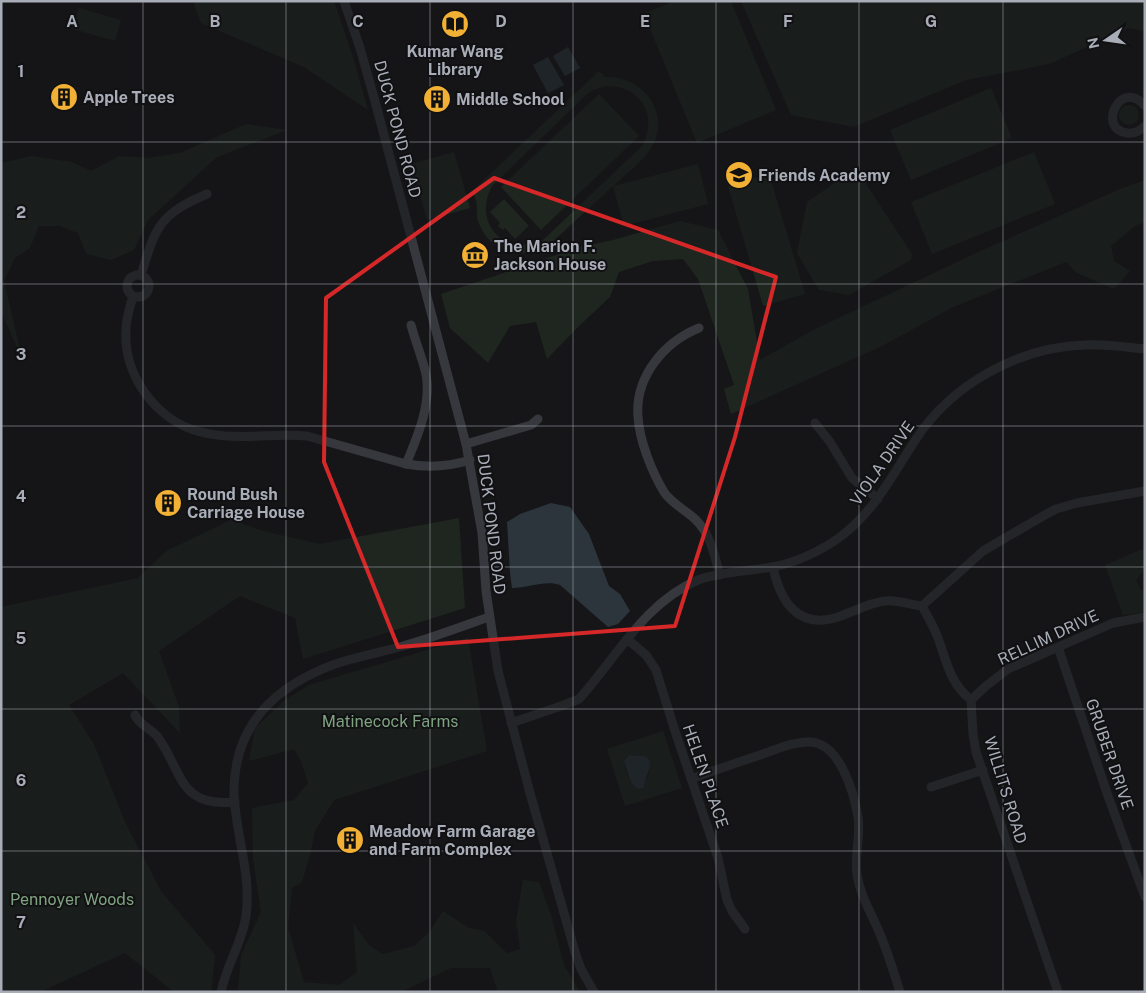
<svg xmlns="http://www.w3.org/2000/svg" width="1146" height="993" viewBox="0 0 1146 993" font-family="'Public Sans',sans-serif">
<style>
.green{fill:#1e261f;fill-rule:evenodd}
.water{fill:#2c353c}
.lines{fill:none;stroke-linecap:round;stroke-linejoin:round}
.minor{stroke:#37383d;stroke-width:9}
.marked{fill:none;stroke:#d62828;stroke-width:4;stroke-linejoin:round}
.grid{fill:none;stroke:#a8adb8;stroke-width:1;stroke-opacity:0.55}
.labels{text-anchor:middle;stroke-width:4;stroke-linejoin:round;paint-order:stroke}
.poi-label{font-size:16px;font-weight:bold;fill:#a8adb8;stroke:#111113;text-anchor:start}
.street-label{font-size:16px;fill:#a8adb8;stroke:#111113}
.park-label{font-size:16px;fill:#7fa381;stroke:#111113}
.grid-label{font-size:16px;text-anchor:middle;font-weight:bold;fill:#a8adb8;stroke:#111113;stroke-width:4;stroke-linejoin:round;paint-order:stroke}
</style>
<rect width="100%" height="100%" fill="#161618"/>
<g class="green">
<path d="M193 1H334L353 57 368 110 304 67 201 23Z"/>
<path d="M674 1H731L776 110 697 143 644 14Z"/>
<path d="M741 1H1145V31L1128 28 1052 63 1025 69 966 80 854 127 791 115Z"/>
<path d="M79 8 121 20 115 41 73 29Z"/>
<path d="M599 71 605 77C644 75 674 116 649 151 640 164 625 174 614 186L698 164 708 204 624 226 613 186 547 247C520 260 488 252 478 221 475 208 480 202 471 192ZM605 86C640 84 659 115 642 146L543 240C505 258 472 223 492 186L585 96 591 91Z"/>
<path d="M991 88 1012 138 911 180 890 130Z"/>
<path d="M599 94 639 136 541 230 501 187Z"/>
<circle cx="1129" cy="115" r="10"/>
<path d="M246 124 287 130 217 157 148 220 134 250 111 260 86 254 78 233 60 226H39L30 248 15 258 4 281 22 358 1 312V163L31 156 72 162 91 171 119 156 148 158 180 153Z"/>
<path d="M454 152 470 208 427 220 411 164Z"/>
<path d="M1034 152 1055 204 932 254 911 202Z"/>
<path d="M769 174 805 294 763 306 728 186Z"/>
<path d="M1145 180V222L1135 226 1111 246 1114 261 1130 271 1114 289 1077 273 1066 262 953 307 882 346 731 414 724 389 734 385 698 279 683 259 653 261 619 272 610 297 577 328 547 359 536 322 510 326 488 363 450 328 441 294 580 247 613 240 680 221 718 230 748 289 760 360 811 331 974 254 1120 189Z"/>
<path d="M864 181 912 254 911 260 849 295 819 290 797 253 807 202 836 182Z"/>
<path d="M504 199 529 226 515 239 505 228 503 230 498 226 500 223 490 212Z"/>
<path d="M459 518 465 608 303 659 295 618 240 596 159 651 179 707 180 733 123 673 69 705 94 744 125 822 161 891 215 955 211 992H174L125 953 40 992H1V607L138 578 166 551 231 520 263 531 319 544Z"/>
<path d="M1145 548V569L1136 580 1141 590 1145 591V612L1123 615 1105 565Z"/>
<path d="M468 638 487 751 334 800 315 831 310 855 302 882 292 888 288 928 304 982 339 985 357 972 353 923 370 946 383 954 414 946 430 931 443 911 469 928 484 931 507 953 520 949 516 921 523 880 539 882 551 915 564 965 580 992H498L490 968H451L401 992H238L241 955 261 912 253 859 252 808 294 800 308 783 301 761 294 749 249 761 255 728 285 700 309 685Z"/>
<path d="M663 731 682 788 625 806 607 749ZM629 755 644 756 650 766 647 780 628 777 624 761Z"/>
</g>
<g class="water">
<path d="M568 47 580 68 565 76 553 56Z"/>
<path d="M548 57 564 85 548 93 533 65Z"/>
<path d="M551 503 570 507 589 534 609 586 620 594 630 611 618 624 608 627 560 585C546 580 528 588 512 588L510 573 507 522 520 514Z"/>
<path d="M629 755 644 756 649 759 650 766 643 788 638 789C628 783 628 771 624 761Z"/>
</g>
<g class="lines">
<g class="minor">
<path d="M344 1 360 48 376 105 466 444 482 533 486 591 498 671 530 793 575 952 581 969 594 992"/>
<path d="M1145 106C1121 77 1096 129 1127 133 1134 134 1140 131 1145 126"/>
<path d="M141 275C156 227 158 215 207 194"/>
<circle cx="138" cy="286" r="11"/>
<path d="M133 296C130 307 126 318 126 330 123 375 157 422 201 432 235 441 272 433 307 436L406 464C429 468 448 467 470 460"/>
<path d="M699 328C664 342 635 377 638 416 639 440 652 472 664 492 672 504 686 510 696 520 711 535 714 555 720 575"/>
<path d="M815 423 830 442 852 478 878 499"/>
<path d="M466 444 531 425 538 419"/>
<path d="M406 464C418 436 433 400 425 370 421 355 415 340 411 325"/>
<path d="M773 567C780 601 798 630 838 617 853 612 868 603 885 601 897 599 910 605 922 606 928 617 934 627 938 638 947 663 950 683 971 700L973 734 976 752 1058 992"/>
<path d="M922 606 983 551 1043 516 1056 509 1077 503 1145 491"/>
<path d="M627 639 646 655 656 670 675 731 718 858 727 900 732 911 745 929"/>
<path d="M1058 647 1108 796 1145 897"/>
<path d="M971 700 986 686 1008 669 1113 623 1145 617"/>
<path d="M135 715C139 725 150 728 157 736 183 771 178 808 235 802"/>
<path d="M511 723 564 705 579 699C617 657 644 603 698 580 719 572 749 571 772 567 795 563 821 551 840 537 875 511 893 474 916 439 952 384 1019 347 1085 345 1105 344 1125 347 1145 349"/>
<path d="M691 779C715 770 739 762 763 754 777 749 795 741 811 742 840 744 854 793 858 817 861 837 854 856 857 874 860 896 872 914 880 934 888 953 894 973 900 992"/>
<path d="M931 787 983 770"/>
<path d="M221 992C226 966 242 943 246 916 252 873 235 835 234 792 234 734 264 696 316 672 343 659 374 654 403 646 432 638 460 627 489 617"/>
</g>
</g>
<path d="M0 0H1146V993H0ZM494 178 776 277 735 437 675 626 398 647 324 462 326 298Z" fill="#161618" fill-opacity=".55" fill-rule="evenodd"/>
<path class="marked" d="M494 178 776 277 735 437 675 626 398 647 324 462 326 298Z"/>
<path class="grid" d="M143 1V992M286 1V992M430 1V992M573 1V992M716 1V992M859 1V992M1003 1V992M1 142H1145M1 284H1145M1 426H1145M1 567H1145M1 709H1145M1 851H1145"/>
<defs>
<g id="library-disc" transform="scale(1.4375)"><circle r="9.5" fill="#f2b134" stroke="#111113"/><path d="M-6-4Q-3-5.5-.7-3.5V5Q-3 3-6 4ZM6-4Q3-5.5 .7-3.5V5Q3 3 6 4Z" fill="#111"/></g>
<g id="building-disc" transform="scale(1.4375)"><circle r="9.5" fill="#f2b134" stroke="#111113"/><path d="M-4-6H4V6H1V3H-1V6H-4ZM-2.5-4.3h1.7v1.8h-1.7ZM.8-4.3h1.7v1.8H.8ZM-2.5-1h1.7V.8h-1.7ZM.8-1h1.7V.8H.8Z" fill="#111"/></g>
<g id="school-disc" transform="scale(1.4375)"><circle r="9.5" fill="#f2b134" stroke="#111113"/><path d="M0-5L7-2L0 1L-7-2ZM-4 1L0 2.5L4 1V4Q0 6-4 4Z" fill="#111"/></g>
<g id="museum-disc" transform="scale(1.4375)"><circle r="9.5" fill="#f2b134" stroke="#111113"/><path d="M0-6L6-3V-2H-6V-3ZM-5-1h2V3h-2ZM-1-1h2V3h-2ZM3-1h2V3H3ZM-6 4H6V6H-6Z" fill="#111"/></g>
</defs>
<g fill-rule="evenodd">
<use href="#library-disc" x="455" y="24"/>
<use href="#building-disc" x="64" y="97"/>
<use href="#building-disc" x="437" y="99"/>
<use href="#school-disc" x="739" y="175"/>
<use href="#museum-disc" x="475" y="255"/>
<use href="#building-disc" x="168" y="503"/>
<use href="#building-disc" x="350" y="840"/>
</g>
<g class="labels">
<g class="poi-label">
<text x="455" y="57" text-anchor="middle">Kumar Wang<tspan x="455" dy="18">Library</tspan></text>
<text x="83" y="103">Apple Trees</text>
<text x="456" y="105">Middle School</text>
<text x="758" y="181">Friends Academy</text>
<text x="494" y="252">The Marion F.<tspan x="494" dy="18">Jackson House</tspan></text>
<text x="187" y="500">Round Bush<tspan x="187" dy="18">Carriage House</tspan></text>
<text x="369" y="837">Meadow Farm Garage<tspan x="369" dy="18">and Farm Complex</tspan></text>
</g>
<g class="street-label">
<text transform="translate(398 129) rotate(75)" y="6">DUCK POND ROAD</text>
<text transform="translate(882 463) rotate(-55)" y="6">VIOLA DRIVE</text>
<text transform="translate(492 524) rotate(83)" y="6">DUCK POND ROAD</text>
<text transform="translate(1048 637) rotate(-25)" y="6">RELLIM DRIVE</text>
<text transform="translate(1110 754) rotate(71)" y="6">GRUBER DRIVE</text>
<text transform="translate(706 776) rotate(71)" y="6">HELEN PLACE</text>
<text transform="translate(1006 790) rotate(73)" y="6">WILLITS ROAD</text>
</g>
<g class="park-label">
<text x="390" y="727">Matinecock Farms</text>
<text x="72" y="905">Pennoyer Woods</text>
</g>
</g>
<g class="grid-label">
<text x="72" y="27">A</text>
<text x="215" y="27">B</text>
<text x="358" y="27">C</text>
<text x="501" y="27">D</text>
<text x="645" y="27">E</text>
<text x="788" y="27">F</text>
<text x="931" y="27">G</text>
<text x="21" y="77">1</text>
<text x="21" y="218">2</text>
<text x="21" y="360">3</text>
<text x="21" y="502">4</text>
<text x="21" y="644">5</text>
<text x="21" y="786">6</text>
<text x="21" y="928">7</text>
</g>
<rect width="1146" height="993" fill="none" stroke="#a8adb8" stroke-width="5"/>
<g transform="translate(1106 40) rotate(257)" stroke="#111113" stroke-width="4" paint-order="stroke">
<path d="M0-4L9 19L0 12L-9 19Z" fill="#a8adb8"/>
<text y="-8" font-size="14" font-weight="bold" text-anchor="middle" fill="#a8adb8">N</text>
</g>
</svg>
